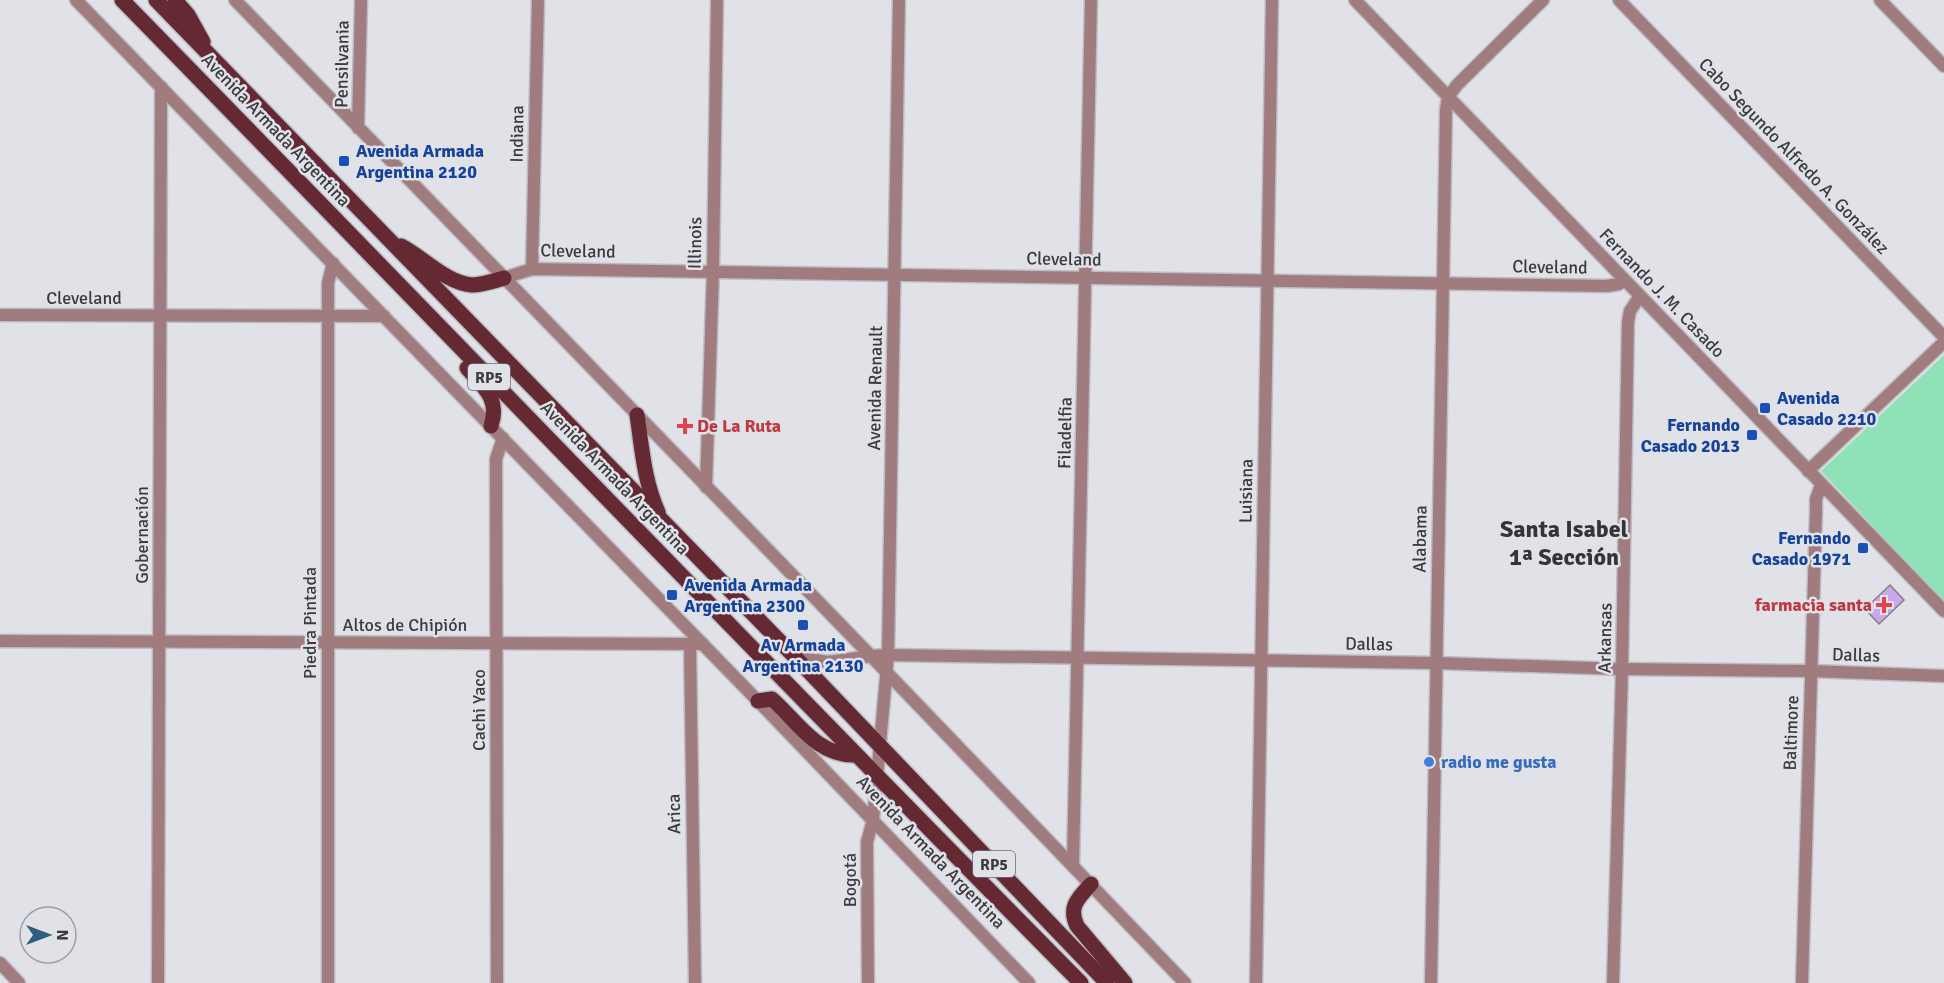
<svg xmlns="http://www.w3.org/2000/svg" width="1944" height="983" viewBox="0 0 1944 983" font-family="Signika,sans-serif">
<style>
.green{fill:#8fe1b8}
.building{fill:#caa8ed;stroke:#827f85;stroke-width:1.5}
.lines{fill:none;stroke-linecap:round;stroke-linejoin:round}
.minor-casing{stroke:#bcbdc3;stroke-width:15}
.tertiary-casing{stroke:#bcbdc3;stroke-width:15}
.primary-casing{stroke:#bcbdc3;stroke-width:18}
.minor{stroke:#a17c7f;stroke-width:12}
.tertiary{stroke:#a17c7f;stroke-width:12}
.primary{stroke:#642932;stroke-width:15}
.transit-dot{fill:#1a4fb4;stroke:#e0e2e8;stroke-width:2}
.health-dot{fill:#e0444e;stroke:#e0e2e8;stroke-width:2}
.shop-dot{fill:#3f7fe0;stroke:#e0e2e8;stroke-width:2}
.labels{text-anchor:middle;stroke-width:5;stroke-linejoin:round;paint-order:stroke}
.shield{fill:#e0e2e8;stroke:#6c6d71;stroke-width:1.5}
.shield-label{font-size:16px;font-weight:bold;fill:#3b3b3e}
.street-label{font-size:18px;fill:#3b3b3e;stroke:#e0e2e8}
.transit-label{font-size:18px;font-weight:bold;fill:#164399;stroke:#e0e2e8;text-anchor:start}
.health-label{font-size:18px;font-weight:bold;fill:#be3a42;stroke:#e0e2e8;text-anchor:start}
.shop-label{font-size:18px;font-weight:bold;fill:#366cbe;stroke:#e0e2e8;text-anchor:start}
.district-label{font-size:24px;font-weight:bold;fill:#34353a;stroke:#e0e2e8}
</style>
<rect width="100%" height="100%" fill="#e0e2e8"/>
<path class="green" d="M1944 355V602L1821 471Z"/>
<path class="building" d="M1890 585 1904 600 1879 624 1865 609Z"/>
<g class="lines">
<g class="minor-casing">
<g id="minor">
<path d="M76 0 758 701 1029 983"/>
<path d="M235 0 871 656 1185 983"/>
<path d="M1619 0 1944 337"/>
<path d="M358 128 361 0"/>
<path d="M532 269 538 0"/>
<path d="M504 278 532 269 1607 286 1619 284 1624 280"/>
<path d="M0 315 384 316"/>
<path d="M1808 471 1944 342"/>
<path d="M706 487 713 271 717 0"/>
<path d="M0 641 703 644"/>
<path d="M690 644 695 983"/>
<path d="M795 657 828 662 871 656 888 655 1436 663 1622 669 1811 671 1944 676"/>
<path d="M1073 866 1091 0"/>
<path d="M0 963 19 983"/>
<path d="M158 983 161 87"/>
<path d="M328 983V283L333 263"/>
<path d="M497 983 496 459 503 438"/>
<path d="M868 983 867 842 873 820 877 777"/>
<path d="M1256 983 1272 0"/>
<path d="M1431 983 1446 110 1448 97 1457 85 1543 0"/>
<path d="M1613 983 1622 669 1628 322 1630 311 1640 296"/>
<path d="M1802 983 1816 512V499L1821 485"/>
</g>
</g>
<g class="tertiary-casing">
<g id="tertiary">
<path d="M1355 0 1944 611"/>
<path d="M1880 0 1944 66"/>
<path d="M877 777 888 655 899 0"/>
</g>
</g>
<g class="primary-casing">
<g id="primary">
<path d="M122 0C442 327 759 658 1081 983"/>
<path d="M156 0 795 657 1107 983"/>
<path d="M175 0 188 15 203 42"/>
<path d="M401 246C424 258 446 283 472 285 482 285 494 281 504 278"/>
<path d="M467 368C484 387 500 399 491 426"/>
<path d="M637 415C642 448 644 481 658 512"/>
<path d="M758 701 772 699C798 722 817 756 855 755"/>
<path d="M1091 884C1078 898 1068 907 1077 926L1125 983"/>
</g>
</g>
<use href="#minor" class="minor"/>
<use href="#tertiary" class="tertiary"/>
<use href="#primary" class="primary"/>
</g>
<g class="transit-dot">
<rect x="338" y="155" width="12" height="12" rx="3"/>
<rect x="1759" y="402" width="12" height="12" rx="3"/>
<rect x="1746" y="429" width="12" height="12" rx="3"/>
<rect x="1857" y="542" width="12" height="12" rx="3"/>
<rect x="666" y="589" width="12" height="12" rx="3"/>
<rect x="797" y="619" width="12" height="12" rx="3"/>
</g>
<g class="health-dot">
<path d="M682 417h6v6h6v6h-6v6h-6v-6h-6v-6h6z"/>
<path d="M1881 596h6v6h6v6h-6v6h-6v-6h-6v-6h6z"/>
</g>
<circle class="shop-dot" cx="1429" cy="762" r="6"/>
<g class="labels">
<g class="shield">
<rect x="468" y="364" width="42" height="26" rx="4.5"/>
<rect x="973" y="851" width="42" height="26" rx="4.5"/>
</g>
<g class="shield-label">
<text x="489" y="383">RP5</text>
<text x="994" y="870">RP5</text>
</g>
<g class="street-label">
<text transform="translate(342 64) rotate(-89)" y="6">Pensilvania</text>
<text transform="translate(276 130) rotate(46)" y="6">Avenida Armada Argentina</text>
<text transform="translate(517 134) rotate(-89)" y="6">Indiana</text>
<text transform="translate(1794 156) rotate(46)" y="6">Cabo Segundo Alfredo A. González</text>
<text transform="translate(695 243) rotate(-89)" y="6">Illinois</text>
<text transform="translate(578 251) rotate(1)" y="6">Cleveland</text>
<text transform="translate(1064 259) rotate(1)" y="6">Cleveland</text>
<text transform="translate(1550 267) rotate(1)" y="6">Cleveland</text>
<text transform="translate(1662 293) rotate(46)" y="6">Fernando J. M. Casado</text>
<text x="84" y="304">Cleveland</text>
<text transform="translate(875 388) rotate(-89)" y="6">Avenida Renault</text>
<text transform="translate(1065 433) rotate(-89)" y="6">Filadelfia</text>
<text transform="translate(615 478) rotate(46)" y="6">Avenida Armada Argentina</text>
<text transform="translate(1246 491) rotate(-89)" y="6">Luisiana</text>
<text transform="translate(142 535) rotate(-90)" y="6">Gobernación</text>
<text transform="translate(1420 539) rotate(-89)" y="6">Alabama</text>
<text transform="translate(310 623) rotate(-90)" y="6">Piedra Pintada</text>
<text x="405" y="631">Altos de Chipión</text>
<text transform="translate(1605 638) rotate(-89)" y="6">Arkansas</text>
<text transform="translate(1369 644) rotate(1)" y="6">Dallas</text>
<text transform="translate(1856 655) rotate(2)" y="6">Dallas</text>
<text transform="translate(479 710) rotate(-90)" y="6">Cachi Yaco</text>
<text transform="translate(1791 733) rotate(-88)" y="6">Baltimore</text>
<text transform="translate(674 814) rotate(-91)" y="6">Arica</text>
<text transform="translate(931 852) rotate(46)" y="6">Avenida Armada Argentina</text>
<text transform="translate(850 880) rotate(-90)" y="6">Bogotá</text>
</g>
<g class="transit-label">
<text x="356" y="157">Avenida Armada<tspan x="356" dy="21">Argentina 2120</tspan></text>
<text x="1777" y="404">Avenida<tspan x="1777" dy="21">Casado 2210</tspan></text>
<text x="1740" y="431" text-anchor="end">Fernando<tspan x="1740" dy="21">Casado 2013</tspan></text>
<text x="1851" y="544" text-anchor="end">Fernando<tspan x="1851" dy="21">Casado 1971</tspan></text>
<text x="684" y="591">Avenida Armada<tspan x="684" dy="21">Argentina 2300</tspan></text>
<text x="803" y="651" text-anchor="middle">Av Armada<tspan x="803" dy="21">Argentina 2130</tspan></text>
</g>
<g class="health-label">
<text x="697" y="432">De La Ruta</text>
<text x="1872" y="611" text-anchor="end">farmacia santa</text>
</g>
<g class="shop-label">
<text x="1441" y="768">radio me gusta</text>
</g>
<g class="district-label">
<text x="1564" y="537">Santa Isabel<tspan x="1564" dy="28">1ª Sección</tspan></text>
</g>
</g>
<g transform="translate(48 935) rotate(90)"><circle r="28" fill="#e0e2e8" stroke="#9e9fa4" stroke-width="1.5"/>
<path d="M0-4.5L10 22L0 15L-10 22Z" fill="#2c5f7c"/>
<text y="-9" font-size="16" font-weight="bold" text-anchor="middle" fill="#3b3b3e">N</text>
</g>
</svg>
